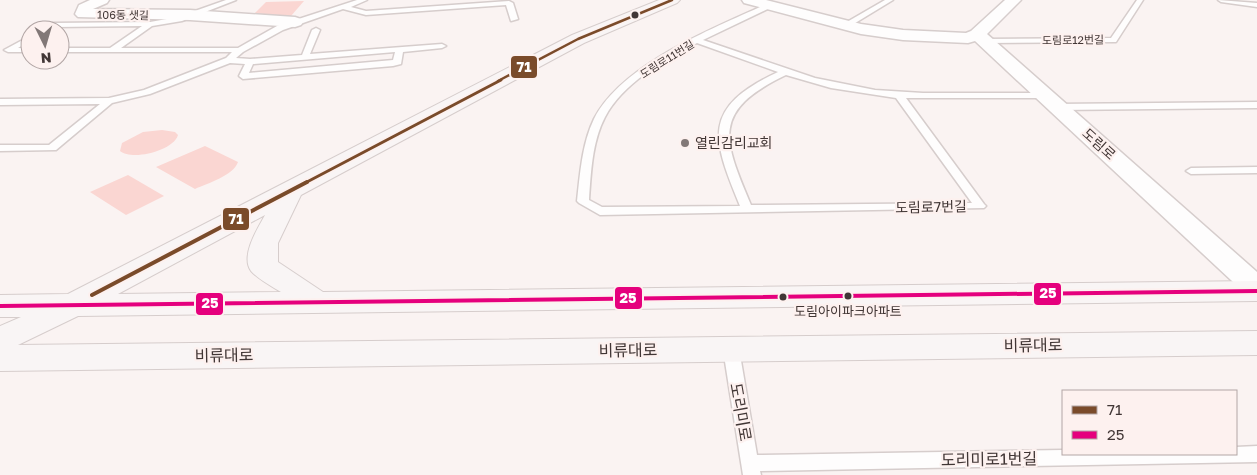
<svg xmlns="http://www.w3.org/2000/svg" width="1257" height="475" viewBox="0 0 1257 475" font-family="'Golos Text','Noto Sans KR',sans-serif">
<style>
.green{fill:#fad6d2}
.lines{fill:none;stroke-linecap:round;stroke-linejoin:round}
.lane-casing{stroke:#d6cdcc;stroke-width:3}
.street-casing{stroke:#d6cdcc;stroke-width:3}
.secondary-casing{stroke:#d6cdcc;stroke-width:2}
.lane{fill:#fefdfd;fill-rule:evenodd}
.street{fill:#fefdfd;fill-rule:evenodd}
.secondary{fill:#f9f5f5;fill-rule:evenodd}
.bus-1-far2-casing{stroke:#fdf1ef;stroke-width:5}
.bus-1-far1-casing{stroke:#fdf1ef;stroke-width:6}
.bus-1-casing{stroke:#fdf1ef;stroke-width:8}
.bus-2-casing{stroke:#fdf1ef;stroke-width:8}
.bus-1-far2{stroke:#7a4b2a;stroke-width:2.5}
.bus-1-far1{stroke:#7a4b2a;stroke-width:3}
.bus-1{stroke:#7a4b2a;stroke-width:4}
.bus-2{stroke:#e5007d;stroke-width:4}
.bus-dot{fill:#413635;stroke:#fdf1ef;stroke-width:2}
.poi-dot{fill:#827877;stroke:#fdf1ef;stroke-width:2}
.labels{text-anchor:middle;stroke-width:4.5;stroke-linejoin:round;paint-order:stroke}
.far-street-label{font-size:11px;fill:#413635;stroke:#fdf1ef}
.bus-label{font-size:13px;fill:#413635;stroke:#fdf1ef}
.poi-label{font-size:14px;fill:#413635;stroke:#fdf1ef;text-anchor:start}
.street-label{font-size:14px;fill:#413635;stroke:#fdf1ef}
.near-street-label{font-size:16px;fill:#413635;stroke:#fdf1ef}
.line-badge{stroke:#fdf1ef;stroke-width:2}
.badge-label{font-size:14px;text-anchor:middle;font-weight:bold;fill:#fff}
</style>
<rect width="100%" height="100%" fill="#faf3f2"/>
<g class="green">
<path d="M304 1 291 16 251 17 266 2Z"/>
<path d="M162 130 175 132 178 135C173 151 132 161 120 151L122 143 143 132Z"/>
<path d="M205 146 238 162C233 176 208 183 195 189L156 167Z"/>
<path d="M128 175 164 196 126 215 90 192Z"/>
</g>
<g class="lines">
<g class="lane-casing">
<g id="lane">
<path d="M226 0H236L182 21 152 26 121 48H238L277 26 357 0H367L351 7 366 11 509 1 513 3 518 19 511 21 506 5 366 15 343 9 283 30 243 52 236 58 250 59 302 55 312 30 316 28 320 30 310 54 442 44 446 46 442 48 403 52 401 64 393 66 243 79 239 76 245 64 230 63 150 94 112 103 56 150 0 151V145H49L100 104 0 105V99L109 98 144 90 226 58 232 52H60V48H110L142 26 55 27 50 30H40L41 28 53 23 150 22 178 17ZM395 52 393 60 249 73 253 64Z"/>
<path d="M885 0H893L847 28 840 26Z"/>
<path d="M1137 0H1143L1116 42 985 43 981 41 985 39 1111 38Z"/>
<path d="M1218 0 1257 3V7L1221 2Z"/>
<path d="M767 4 774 6 703 40 815 78 875 90 923 93H1048L1050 95 1045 98H906L984 204 986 206 984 208 600 215 579 203 577 201C580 174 582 144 594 119 622 64 714 28 767 4ZM697 43 778 72C701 108 712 138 740 206L602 207 589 200C591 172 592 142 605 117 623 83 664 60 697 43ZM786 75 831 88 896 98 972 203 751 205C723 139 711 111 786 75Z"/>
<path d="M30 36V41L18 48H30V52H8L4 50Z"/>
<path d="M1257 102V108L1057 110 1052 107 1057 104Z"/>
<path d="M1257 167V173L1191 174 1186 171 1191 168Z"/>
<path d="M731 343 736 345 739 349 757 455 1063 450V454H1236V447L1257 446V462L760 471 761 475H743L723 349 726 345Z"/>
</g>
</g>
<g class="street-casing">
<g id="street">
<path d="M90 0H109L107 3 93 9 190 10 295 17 301 19 303 22 301 25 295 27 190 20 78 17 75 14 79 5Z"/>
<path d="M742 0H766L861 24 903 30 966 33 971 31 1005 0H1021L987 34 1257 272V298L1247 295 975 41 968 43 903 40 861 34 744 3Z"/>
</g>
</g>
<g class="secondary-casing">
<path id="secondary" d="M659 0H680L677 3 584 43 301 195 278 243V262L323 292 1257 281V301L78 316 18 345 1257 331V355L0 371V326L21 317H0V295L68 294 572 35ZM265 215C258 228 240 256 251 271 258 279 271 286 281 292L118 294Z"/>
</g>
<use href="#lane" class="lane"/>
<use href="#street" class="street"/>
<use href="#secondary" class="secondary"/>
<g class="bus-1-far2-casing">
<path id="bus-1-far2" d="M498 81 578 39 672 0"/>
</g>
<g class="bus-1-far1-casing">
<path id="bus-1-far1" d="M305 183 501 80"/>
</g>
<g class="bus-1-casing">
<path id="bus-1" d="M92 295 307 182"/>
</g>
<g class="bus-2-casing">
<path id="bus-2" d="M0 306 1257 291"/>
</g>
<use href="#bus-1-far2" class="bus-1-far2"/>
<use href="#bus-1-far1" class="bus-1-far1"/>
<use href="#bus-1" class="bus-1"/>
<use href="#bus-2" class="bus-2"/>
</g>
<g class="bus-dot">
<circle cx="635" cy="15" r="4.5"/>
<circle cx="848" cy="296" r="4.5"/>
<circle cx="783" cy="297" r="4.5"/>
</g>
<circle class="poi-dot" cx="685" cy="143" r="5"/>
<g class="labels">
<g class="far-street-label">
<text transform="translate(123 15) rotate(1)" y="4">106동 샛길</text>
<text transform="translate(1073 40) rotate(-1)" y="4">도림로12번길</text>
<text transform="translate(667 59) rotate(-32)" y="4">도림로11번길</text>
</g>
<g class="bus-label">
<text x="848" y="316">도림아이파크아파트</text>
</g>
<g class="poi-label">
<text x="695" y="148">열린감리교회</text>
</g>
<g class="street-label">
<text transform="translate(1099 144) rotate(42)" y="5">도림로</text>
<text transform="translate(931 207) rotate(-1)" y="5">도림로7번길</text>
</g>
<g class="near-street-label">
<text transform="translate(1033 345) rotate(-1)" y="6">비류대로</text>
<text transform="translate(628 350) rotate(-1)" y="6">비류대로</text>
<text transform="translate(224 355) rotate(-1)" y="6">비류대로</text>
<text transform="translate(741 412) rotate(80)" y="6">도리미로</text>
<text transform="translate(989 459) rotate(-1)" y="6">도리미로1번길</text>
</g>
</g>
<g class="line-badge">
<rect x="510" y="55" width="28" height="24" rx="5" fill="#7a4b2a"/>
<rect x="222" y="207" width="28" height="24" rx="5" fill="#7a4b2a"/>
<rect x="1033" y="282" width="29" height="24" rx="5" fill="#e5007d"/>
<rect x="614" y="286" width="29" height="24" rx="5" fill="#e5007d"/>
<rect x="195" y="292" width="29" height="24" rx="5" fill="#e5007d"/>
</g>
<g class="badge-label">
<text x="524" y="72">71</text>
<text x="236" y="224">71</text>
<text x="1048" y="298">25</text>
<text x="628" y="303">25</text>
<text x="210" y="308">25</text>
</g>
<rect x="1062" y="390" width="175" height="65" fill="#fdf1ef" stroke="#b2a6a5"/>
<rect x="1072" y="406" width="25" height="8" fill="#7a4b2a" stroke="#b2a6a5"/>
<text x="1107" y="415" font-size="15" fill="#413635">71</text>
<rect x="1072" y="431" width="25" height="8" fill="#e5007d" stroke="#b2a6a5"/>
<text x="1107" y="440" font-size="15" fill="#413635">25</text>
<g transform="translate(45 45) rotate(175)"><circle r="24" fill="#fdf1ef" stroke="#b2a6a5"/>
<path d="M0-4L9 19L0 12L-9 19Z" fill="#827877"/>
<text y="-8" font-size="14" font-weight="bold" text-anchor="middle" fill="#413635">N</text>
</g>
</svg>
